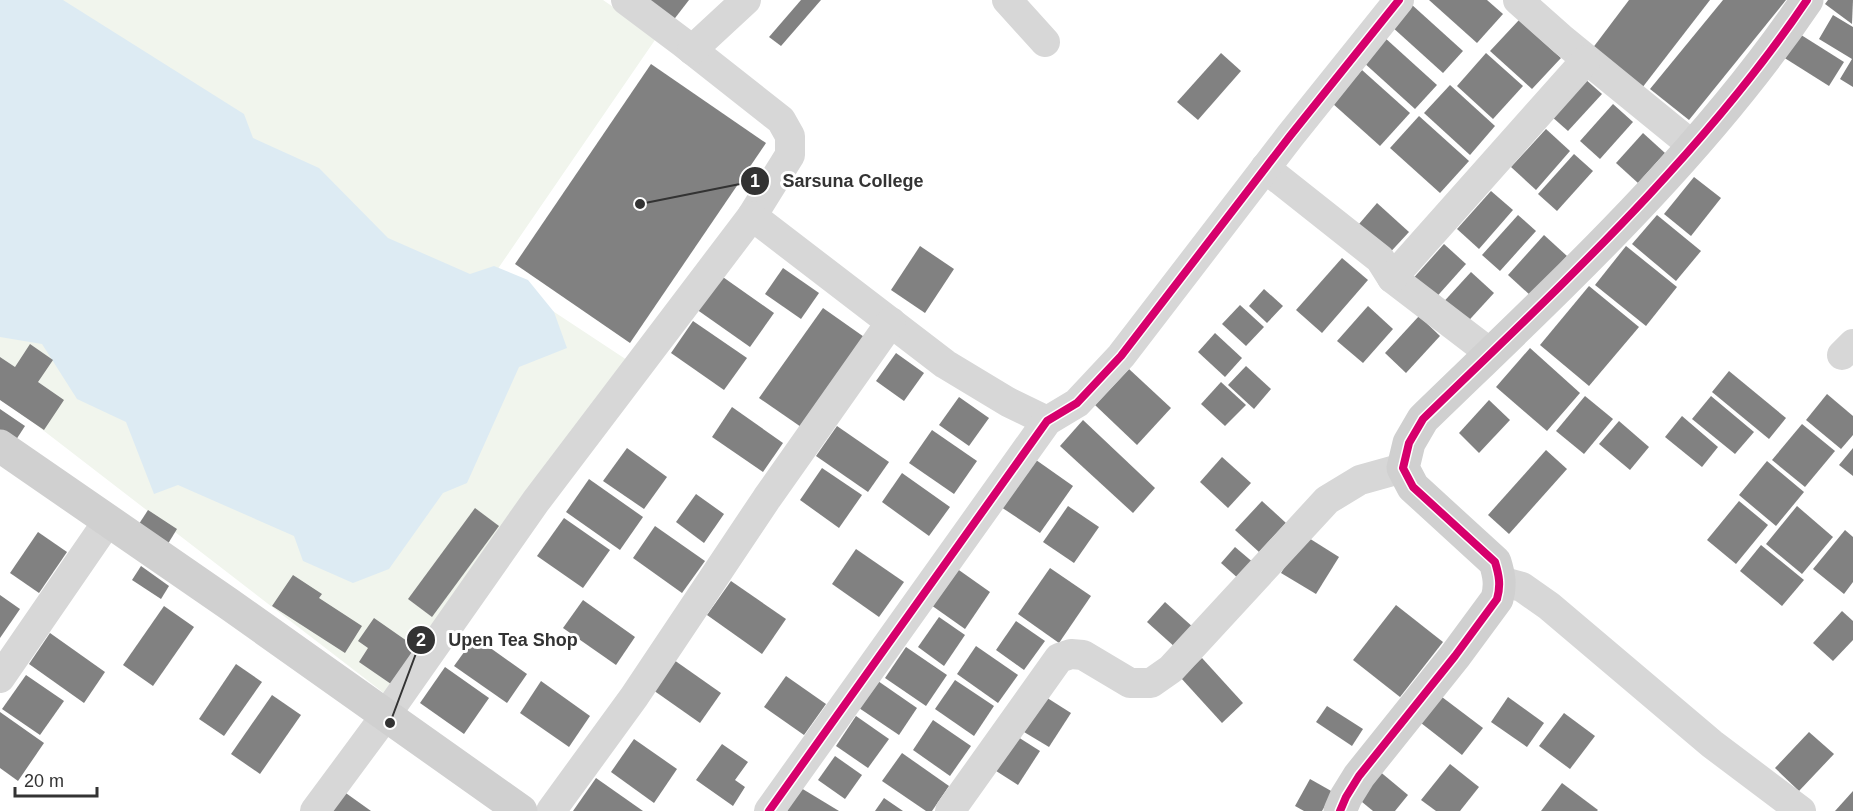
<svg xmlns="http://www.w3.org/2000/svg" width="1853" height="811" viewBox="0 0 1853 811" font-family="Arial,sans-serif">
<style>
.green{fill:#f1f5ed}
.water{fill:#ddebf3}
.building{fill:#818181}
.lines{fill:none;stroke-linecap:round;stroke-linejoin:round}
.street{stroke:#d7d7d7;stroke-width:30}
.secondary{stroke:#d0d0d0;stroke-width:33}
.cycleway-casing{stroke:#fff;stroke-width:11}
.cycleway{stroke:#d6006c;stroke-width:8}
.leader{fill:none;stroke:#333;stroke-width:2}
.callout-dot{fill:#333;stroke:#fff;stroke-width:2}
.mark-label{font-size:18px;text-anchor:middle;font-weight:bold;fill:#fff}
.callout-label{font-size:18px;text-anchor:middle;font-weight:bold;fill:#333;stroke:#fff;stroke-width:6;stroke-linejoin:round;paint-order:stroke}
</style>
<rect width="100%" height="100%" fill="#fff"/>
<path class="green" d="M0 0H603L657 37 495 273 627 360 389 697 0 397Z"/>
<path class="water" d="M0 0H63L244 114 253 138 319 168 388 238 470 274 494 266 528 280 554 312 567 348 519 367 467 483 443 493 389 569 353 583 303 561 294 536 178 485 154 494 126 422 77 399 42 344 0 337Z"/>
<g class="building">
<path d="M644 0H689L672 22Z"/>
<path d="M801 0H821L781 46 769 37Z"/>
<path d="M1429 0H1487L1503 14 1477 43Z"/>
<path d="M1629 0H1710L1642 88 1592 49Z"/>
<path d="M1723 0H1786L1689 120 1650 89Z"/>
<path d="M1828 0H1853L1852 24 1825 4Z"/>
<path d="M1411 4 1463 51 1443 73 1391 26Z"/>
<path d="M1833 15 1853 27V87L1840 79 1852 59 1819 39Z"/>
<path d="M1519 20 1561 58 1532 89 1490 51Z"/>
<path d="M1798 33 1844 62 1829 86 1783 57Z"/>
<path d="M1384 37 1437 85 1415 109 1362 61Z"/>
<path d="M1221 53 1241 71 1198 120 1177 102Z"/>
<path d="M1486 53 1523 86 1493 119 1457 86Z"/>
<path d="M651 64 766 143 630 343 515 264Z"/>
<path d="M1362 70 1410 113 1380 146 1332 103Z"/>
<path d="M1584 78 1602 94 1568 131 1551 116Z"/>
<path d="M1450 85 1495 126 1470 155 1424 113Z"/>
<path d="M1613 104 1633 122 1600 159 1580 141Z"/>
<path d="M1419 116 1469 161 1440 193 1390 148Z"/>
<path d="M1546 129 1570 151 1536 190 1511 167Z"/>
<path d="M1643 133 1665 153 1638 183 1616 163Z"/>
<path d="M1574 154 1593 171 1557 211 1538 194Z"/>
<path d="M1694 177 1721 198 1691 236 1664 214Z"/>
<path d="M1491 191 1513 210 1479 249 1457 229Z"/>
<path d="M1377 203 1409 232 1384 259 1353 231Z"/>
<path d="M1518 215 1536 231 1500 271 1482 255Z"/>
<path d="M1657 215 1701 251 1676 281 1632 244Z"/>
<path d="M1544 235 1567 256 1531 296 1508 275Z"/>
<path d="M1444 244 1466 264 1432 302 1410 282Z"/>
<path d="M920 246 954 269 925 313 891 290Z"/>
<path d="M1626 246 1677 287 1646 326 1595 285Z"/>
<path d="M1342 258 1368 280 1322 333 1296 310Z"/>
<path d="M783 268 819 293 801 319 765 294Z"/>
<path d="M1471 272 1494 293 1461 329 1438 308Z"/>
<path d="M720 275 774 313 750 347 696 309Z"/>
<path d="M1589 286 1639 327 1589 386 1540 345Z"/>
<path d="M1264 289 1283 306 1267 323 1249 306Z"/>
<path d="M1240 305 1264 327 1246 346 1222 324Z"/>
<path d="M1368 306 1393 329 1363 363 1337 341Z"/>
<path d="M823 308 867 339 804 429 759 398Z"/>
<path d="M1419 316 1440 336 1406 373 1385 353Z"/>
<path d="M693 321 747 358 724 390 671 353Z"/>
<path d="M1215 333 1242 358 1225 377 1198 352Z"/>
<path d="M30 344 53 360 38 382 64 400 44 430 0 400V357L15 367Z"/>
<path d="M1530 348 1580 393 1547 431 1496 387Z"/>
<path d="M896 353 924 373 904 401 876 381Z"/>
<path d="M1246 366 1271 389 1254 409 1228 385Z"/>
<path d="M1129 369 1171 408 1137 445 1095 405Z"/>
<path d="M1729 371 1786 418 1769 439 1712 392Z"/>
<path d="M1221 382 1246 405 1225 426 1201 404Z"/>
<path d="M1827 394 1853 416V435L1841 449 1806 420Z"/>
<path d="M1585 396 1613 419 1584 454 1556 431Z"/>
<path d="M1711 396 1754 432 1735 454 1692 419Z"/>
<path d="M959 397 989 418 969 446 939 425Z"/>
<path d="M1489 400 1510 420 1479 453 1459 433Z"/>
<path d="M732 407 783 443 763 472 712 437Z"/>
<path d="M0 409 25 426 14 443 0 434Z"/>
<path d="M1682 416 1718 447 1702 467 1665 437Z"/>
<path d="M1083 420 1155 488 1133 513 1060 446Z"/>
<path d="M1619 421 1649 447 1630 470 1599 444Z"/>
<path d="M1802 424 1835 451 1805 487 1772 460Z"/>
<path d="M837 426 889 462 868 492 816 456Z"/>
<path d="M932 430 977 461 954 494 909 463Z"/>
<path d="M627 448 667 477 644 509 603 481Z"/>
<path d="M1853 448V476L1839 465Z"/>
<path d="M1546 450 1567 469 1509 534 1488 515Z"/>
<path d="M1029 455 1073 486 1040 533 995 503Z"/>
<path d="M1222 457 1251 483 1228 508 1200 482Z"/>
<path d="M1767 461 1804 492 1776 526 1739 495Z"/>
<path d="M822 468 862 495 839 528 800 500Z"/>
<path d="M902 473 950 507 929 536 882 502Z"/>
<path d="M589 479 643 517 620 550 566 512Z"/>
<path d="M696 494 724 514 704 543 676 522Z"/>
<path d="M1262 501 1286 523 1259 552 1235 530Z"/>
<path d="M1739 501 1768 525 1736 564 1707 540Z"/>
<path d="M1068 506 1099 527 1074 563 1043 542Z"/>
<path d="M1797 506 1833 537 1802 574 1766 544Z"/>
<path d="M475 508 499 526 432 617 408 599Z"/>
<path d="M148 510 177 529 166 547 137 527Z"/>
<path d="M564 518 610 550 583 588 537 556Z"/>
<path d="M655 526 705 561 682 593 633 558Z"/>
<path d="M1845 530 1853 537V582L1844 594 1813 569Z"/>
<path d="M38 532 67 552 39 593 10 573Z"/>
<path d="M1304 535 1339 557 1316 594 1281 573Z"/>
<path d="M1761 545 1804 580 1782 606 1740 571Z"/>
<path d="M1235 547 1255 564 1240 580 1221 563Z"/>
<path d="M856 549 904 582 879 617 832 584Z"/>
<path d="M141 566 169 586 161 599 132 580Z"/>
<path d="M956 568 990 592 965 629 931 605Z"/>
<path d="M1050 568 1091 596 1059 643 1018 614Z"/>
<path d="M293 575 322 594 319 598 362 626 345 653 272 606Z"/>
<path d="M731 581 786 619 762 654 707 615Z"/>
<path d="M0 595 20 609 0 638Z"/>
<path d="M583 600 635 637 616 665 563 628Z"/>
<path d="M1165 602 1194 628 1176 648 1147 622Z"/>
<path d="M1396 605 1443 642 1400 697 1353 660Z"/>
<path d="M164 606 194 627 153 686 123 665Z"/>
<path d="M1842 611 1853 621V640L1833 661 1813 643Z"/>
<path d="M939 617 965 635 944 666 918 647Z"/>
<path d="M374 618 417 648 391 684 359 662 368 648 358 641Z"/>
<path d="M1016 621 1045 641 1024 670 996 650Z"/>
<path d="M50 633 105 672 84 703 29 664Z"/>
<path d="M475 637 527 674 507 703 454 666Z"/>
<path d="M976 646 1018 675 998 703 957 674Z"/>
<path d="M906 647 947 675 926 706 885 678Z"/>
<path d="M1202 658 1243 703 1222 723 1181 678Z"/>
<path d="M674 660 721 693 700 723 653 690Z"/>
<path d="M236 664 262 682 224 736 199 719Z"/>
<path d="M445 667 489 698 464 734 420 703Z"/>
<path d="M26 675 64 701 40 735 2 709Z"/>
<path d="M786 676 826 704 804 735 764 707Z"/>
<path d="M955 680 994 706 974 736 935 709Z"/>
<path d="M541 681 590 716 569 747 520 713Z"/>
<path d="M878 681 917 708 899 735 859 708Z"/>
<path d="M1041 694 1071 713 1049 747 1019 729Z"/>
<path d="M272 695 301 715 260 774 231 754Z"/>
<path d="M1442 697 1483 728 1462 755 1421 723Z"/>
<path d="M1508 697 1544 723 1527 747 1491 722Z"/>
<path d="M1327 706 1363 729 1352 746 1316 722Z"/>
<path d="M0 712 44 743 18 781 0 768Z"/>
<path d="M1564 713 1595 736 1570 769 1539 746Z"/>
<path d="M856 716 889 739 868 768 836 746Z"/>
<path d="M933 720 971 746 950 776 913 750Z"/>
<path d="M1809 732 1834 754 1799 791 1775 768Z"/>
<path d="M1015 735 1040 751 1018 785 993 769Z"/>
<path d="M634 739 677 769 654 803 611 772Z"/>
<path d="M722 744 748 762 735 780 745 787 733 806 696 780Z"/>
<path d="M902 753 949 786 932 811H926L882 781Z"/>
<path d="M835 756 862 775 845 799 818 780Z"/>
<path d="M1450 764 1479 787 1460 811H1436L1421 800Z"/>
<path d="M1378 770 1408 795 1395 811H1373L1356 797Z"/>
<path d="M596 778 643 811H573Z"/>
<path d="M1310 779 1333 792 1322 811H1304L1295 806Z"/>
<path d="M1562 783 1598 810 1597 811H1541Z"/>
<path d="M801 788 839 811H787Z"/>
<path d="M343 791 371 811H329Z"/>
<path d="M1853 791V811H1835Z"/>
<path d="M884 798 903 811H875Z"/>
</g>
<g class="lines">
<g class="street">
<path d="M626 0 682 42 781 120 790 136V155L752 216 945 364 1008 402 1047 421"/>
<path d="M1007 0 1045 42"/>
<path d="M1518 0 1563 40 1693 146"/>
<path d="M692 50 746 0"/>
<path d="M1265 168 1380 259 1392 278 1490 353"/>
<path d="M1392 278 1586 60"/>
<path d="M1842 355 1853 344"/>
<path d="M1500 581 1522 587 1549 606 1712 744 1801 811"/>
<path d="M0 678 108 521"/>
<path d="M315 811 386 715 536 501 752 216"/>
<path d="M551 811 634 697 767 498 891 322"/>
<path d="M769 811 1047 421 1077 403 1121 356 1290 136 1399 0"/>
<path d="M950 811 1059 658 1071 654 1083 655 1130 683H1151L1171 669 1327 500 1360 480 1403 468"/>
</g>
<g class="secondary">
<path d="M0 446 229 604 521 811"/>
<path d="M1340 811 1346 797 1359 776 1455 656 1497 599C1501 585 1499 575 1495 562L1413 487 1403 468 1409 443 1423 419C1559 287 1701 157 1807 0"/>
</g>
<g class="cycleway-casing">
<g id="cycleway">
<path d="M769 811 1047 421 1077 403 1121 356 1290 136 1399 0"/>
<path d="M1340 811 1346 797 1359 776 1455 656 1497 599C1501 585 1499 575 1495 562L1413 487 1403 468 1409 443 1423 419C1559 287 1701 157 1807 0"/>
</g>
</g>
<use href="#cycleway" class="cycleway"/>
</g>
<path class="leader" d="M640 204L755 181M390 723L421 640"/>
<g class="callout-dot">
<circle cx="640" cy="204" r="6"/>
<circle cx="390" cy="723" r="6"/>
<circle cx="755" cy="181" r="15"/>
<circle cx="421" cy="640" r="15"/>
</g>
<g class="mark-label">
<text x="755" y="187">1</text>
<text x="421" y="646">2</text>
</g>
<g class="callout-label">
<text x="853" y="187">Sarsuna College</text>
<text x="513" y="646">Upen Tea Shop</text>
</g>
<path d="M15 787v9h82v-9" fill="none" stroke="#333333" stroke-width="3"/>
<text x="24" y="787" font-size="18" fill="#333333" stroke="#ffffff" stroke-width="4.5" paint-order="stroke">20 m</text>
</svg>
